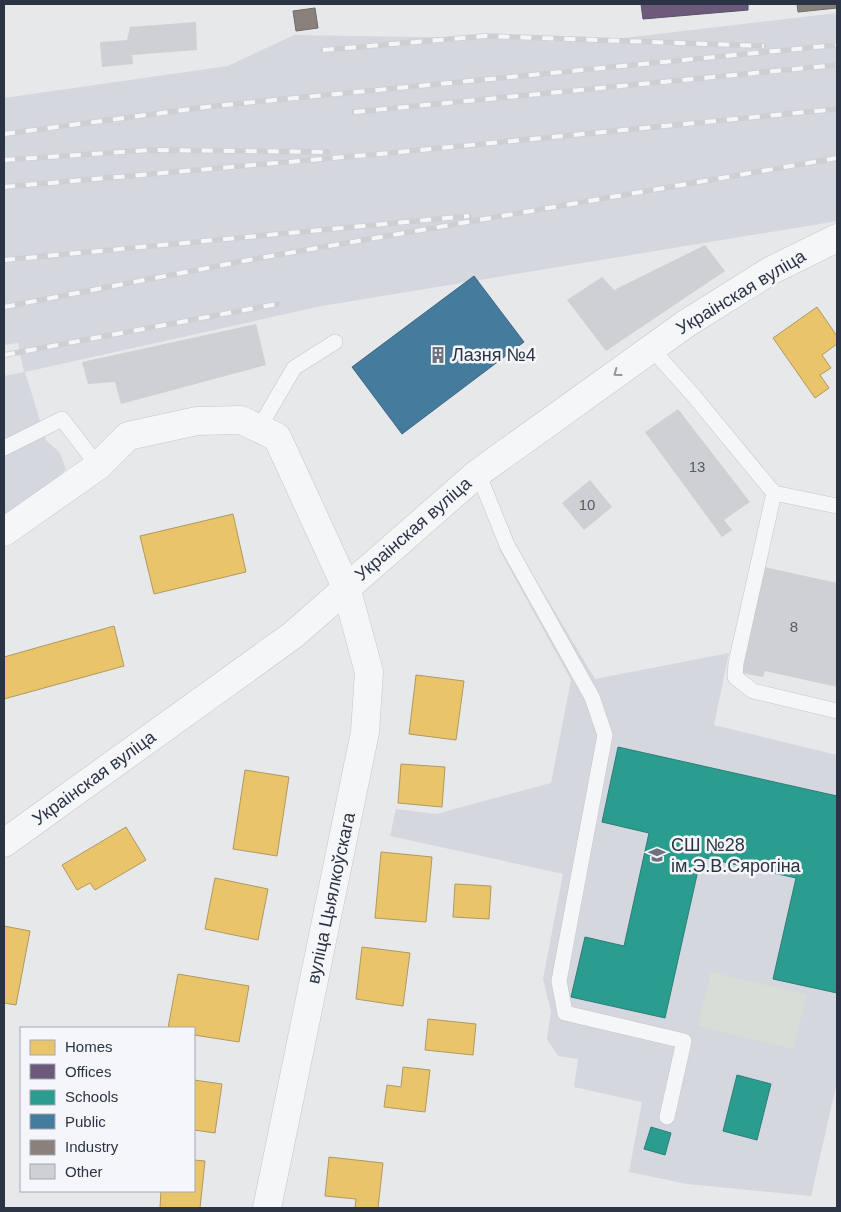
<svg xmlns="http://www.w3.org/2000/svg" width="841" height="1212" viewBox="0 0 841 1212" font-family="Arial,sans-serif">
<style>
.built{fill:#d4d7dd}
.green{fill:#d6ded6}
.homes{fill:#e9c46a;stroke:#b0995f}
.offices{fill:#6d597a;stroke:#594e6a}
.schools{fill:#2a9d8f;stroke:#2a7e79}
.public{fill:#457b9d;stroke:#3d6683}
.industry{fill:#8a817c;stroke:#6e6a6c}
.building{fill:#ced0d3}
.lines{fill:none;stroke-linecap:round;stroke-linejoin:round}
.service-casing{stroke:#c4c6c8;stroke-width:16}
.minor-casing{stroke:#c4c6c8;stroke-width:29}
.tertiary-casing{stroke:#c4c6c8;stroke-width:29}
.service{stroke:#f5f6f7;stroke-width:15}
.minor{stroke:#f5f6f7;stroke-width:28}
.tertiary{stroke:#f5f6f7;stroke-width:28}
.rail-casing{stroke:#cecfd2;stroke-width:5.5}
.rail{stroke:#f4f6f9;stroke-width:4;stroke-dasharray:11;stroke-linecap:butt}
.oneway{stroke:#90959e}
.labels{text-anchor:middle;stroke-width:5;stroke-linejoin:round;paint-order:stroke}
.number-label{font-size:15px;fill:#545c69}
.street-label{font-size:18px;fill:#2b3445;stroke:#f4f6f9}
.poi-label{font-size:18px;fill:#2b3445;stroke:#f4f6f9;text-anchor:start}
</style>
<rect width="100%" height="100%" fill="#e6e8ea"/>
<g class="built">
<path d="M837 13V221L322 306 25 372 46 440 60 453 66 469 51 484 4 517V376L24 372 18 343 4 345V98L228 66 294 35 607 40Z"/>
<path d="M514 543 595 679 729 653 714 725 837 755V1082L811 1196 687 1184 629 1172 642 1102 574 1087 578 1059 558 1056 547 1039 551 1011 543 979 563 874 390 836 396 809 436 814 551 783 571 680 499 549Z"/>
</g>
<path class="green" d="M711 972 807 995 793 1049 698 1026Z"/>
<g class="homes">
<path d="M817 307 837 336V344L822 355 831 368 820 375 829 388 815 398 773 338Z"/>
<path d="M233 514 246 572 154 594 140 536Z"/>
<path d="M114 626 124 666 4 699V657Z"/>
<path d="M416 675 464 681 456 740 409 734Z"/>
<path d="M401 764 445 767 442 807 398 803Z"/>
<path d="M245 770 289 777 277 856 233 849Z"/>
<path d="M126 827 146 860 95 890 90 883 77 890 62 865Z"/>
<path d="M381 852 432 857 426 922 375 918Z"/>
<path d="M215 878 268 889 258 940 205 929Z"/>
<path d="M455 884 491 886 489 919 453 917Z"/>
<path d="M4 926 30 931 16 1005 4 1003Z"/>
<path d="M362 947 410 953 403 1006 356 999Z"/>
<path d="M178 974 249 986 239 1042 194 1035V1028H168Z"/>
<path d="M428 1019 476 1024 473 1055 425 1050Z"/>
<path d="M403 1067 430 1070 425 1112 384 1107 387 1085 401 1087Z"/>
<path d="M194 1080 222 1084 215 1133 194 1130Z"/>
<path d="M329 1157 383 1163 378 1208H355L356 1199 325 1196Z"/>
<path d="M194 1160 205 1161 200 1208H160L161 1191H194Z"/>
</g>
<path class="offices" d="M641 4H748V10L643 19Z"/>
<g class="schools">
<path d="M618 747 837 796V993L773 979 796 878 701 857 665 1018 571 997 585 937 624 946 649 833 602 822Z"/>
<path d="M737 1075 771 1084 757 1140 723 1131Z"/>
<path d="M651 1127 671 1133 665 1155 644 1149Z"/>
</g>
<path class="public" d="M474 276 524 342 402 434 352 367Z"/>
<g class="industry">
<path d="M797 4H837V8L798 12Z"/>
<path d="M315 8 318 28 296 31 293 11Z"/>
</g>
<g class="building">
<path d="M196 22 197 50 132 55 133 64 102 67 100 42 127 40 130 27Z"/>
<path d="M705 245 725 271 606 351 567 300 602 277 614 290Z"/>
<path d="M256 324 266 365 121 404 115 382 88 384 82 362Z"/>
<path d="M678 409 750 502 724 520 732 530 722 537 645 432Z"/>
<path d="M590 480 612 507 584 530 562 503Z"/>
<path d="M764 567 837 583V687L765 671 763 677 742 673Z"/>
</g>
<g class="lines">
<g class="service-casing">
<g id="service">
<path d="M651 348 693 395 774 493 837 506"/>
<path d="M259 428 294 368 335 342"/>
<path d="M4 448 62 419 98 466"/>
<path d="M478 473 507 545 592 697 605 735 559 981 565 1013 684 1041 667 1117"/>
<path d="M774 493 736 663 735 677 753 691 837 711"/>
</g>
</g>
<g class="minor-casing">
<path id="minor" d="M4 532 98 466 128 436 197 421 241 420 277 437 346 587"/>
</g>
<g class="tertiary-casing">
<g id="tertiary">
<path d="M4 843 293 635 478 473 687 323 770 271 837 238"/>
<path d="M267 1208 365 732 369 672 346 587"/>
</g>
</g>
<use href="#service" class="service"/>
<use href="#minor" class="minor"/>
<use href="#tertiary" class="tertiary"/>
<g class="rail-casing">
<g id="rail">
<path d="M323 50 486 36 764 46"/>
<path d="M354 112 837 65"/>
<path d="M4 134 214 106 837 45"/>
<path d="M4 160 149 150 328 152"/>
<path d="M4 187 390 153 837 109"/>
<path d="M4 260 469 216"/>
<path d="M4 307 254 259 837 158"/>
<path d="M4 355 277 304"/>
</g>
</g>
<use href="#rail" class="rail"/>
</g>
<defs><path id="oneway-chevron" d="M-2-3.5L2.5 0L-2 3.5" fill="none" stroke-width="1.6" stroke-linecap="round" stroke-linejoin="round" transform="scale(1.25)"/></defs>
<use class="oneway" href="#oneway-chevron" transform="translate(617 373) rotate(144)"/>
<defs>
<g id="building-bare" transform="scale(1.35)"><path d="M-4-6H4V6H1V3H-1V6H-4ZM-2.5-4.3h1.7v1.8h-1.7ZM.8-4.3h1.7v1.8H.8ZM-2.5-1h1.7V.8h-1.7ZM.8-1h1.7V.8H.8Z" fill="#6c737f" stroke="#f4f6f9" stroke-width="2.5" paint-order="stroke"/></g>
<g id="school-bare" transform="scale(1.35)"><path d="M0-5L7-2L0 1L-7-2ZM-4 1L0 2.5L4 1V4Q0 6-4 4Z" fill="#6c737f" stroke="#f4f6f9" stroke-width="2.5" paint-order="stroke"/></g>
</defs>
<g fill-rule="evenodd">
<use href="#building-bare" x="438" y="355"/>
<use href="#school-bare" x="657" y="855"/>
</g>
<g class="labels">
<g class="number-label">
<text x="697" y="472">13</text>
<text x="587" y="510">10</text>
<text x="794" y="632">8</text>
</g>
<g class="street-label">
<text transform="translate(741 292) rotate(-31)" y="6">Украінская вуліца</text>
<text transform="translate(413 529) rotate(-41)" y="6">Украінская вуліца</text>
<text transform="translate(94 778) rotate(-36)" y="6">Украінская вуліца</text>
<text transform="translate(331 898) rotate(-78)" y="6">вуліца Цыялкоўскага</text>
</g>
<g class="poi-label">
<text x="452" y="361">Лазня №4</text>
<text x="671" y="851">СШ №28<tspan x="671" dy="21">ім.Э.В.Сярогіна</tspan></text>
</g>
</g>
<rect width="841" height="1212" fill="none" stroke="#2b3445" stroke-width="10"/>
<rect x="20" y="1027" width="175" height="165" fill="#f4f6f9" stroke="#a4a8b1"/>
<rect x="30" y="1040" width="25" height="15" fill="#e9c46a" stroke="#a4a8b1"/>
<text x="65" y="1052" font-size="15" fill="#2b3445">Homes</text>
<rect x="30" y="1064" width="25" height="15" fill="#6d597a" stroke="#a4a8b1"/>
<text x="65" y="1077" font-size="15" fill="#2b3445">Offices</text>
<rect x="30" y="1090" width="25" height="15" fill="#2a9d8f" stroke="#a4a8b1"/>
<text x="65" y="1102" font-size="15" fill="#2b3445">Schools</text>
<rect x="30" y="1114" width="25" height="15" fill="#457b9d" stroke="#a4a8b1"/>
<text x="65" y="1127" font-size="15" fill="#2b3445">Public</text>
<rect x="30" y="1140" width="25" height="15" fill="#8a817c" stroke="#a4a8b1"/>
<text x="65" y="1152" font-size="15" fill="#2b3445">Industry</text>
<rect x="30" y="1164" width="25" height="15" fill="#ced0d3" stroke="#a4a8b1"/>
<text x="65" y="1177" font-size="15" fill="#2b3445">Other</text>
</svg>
